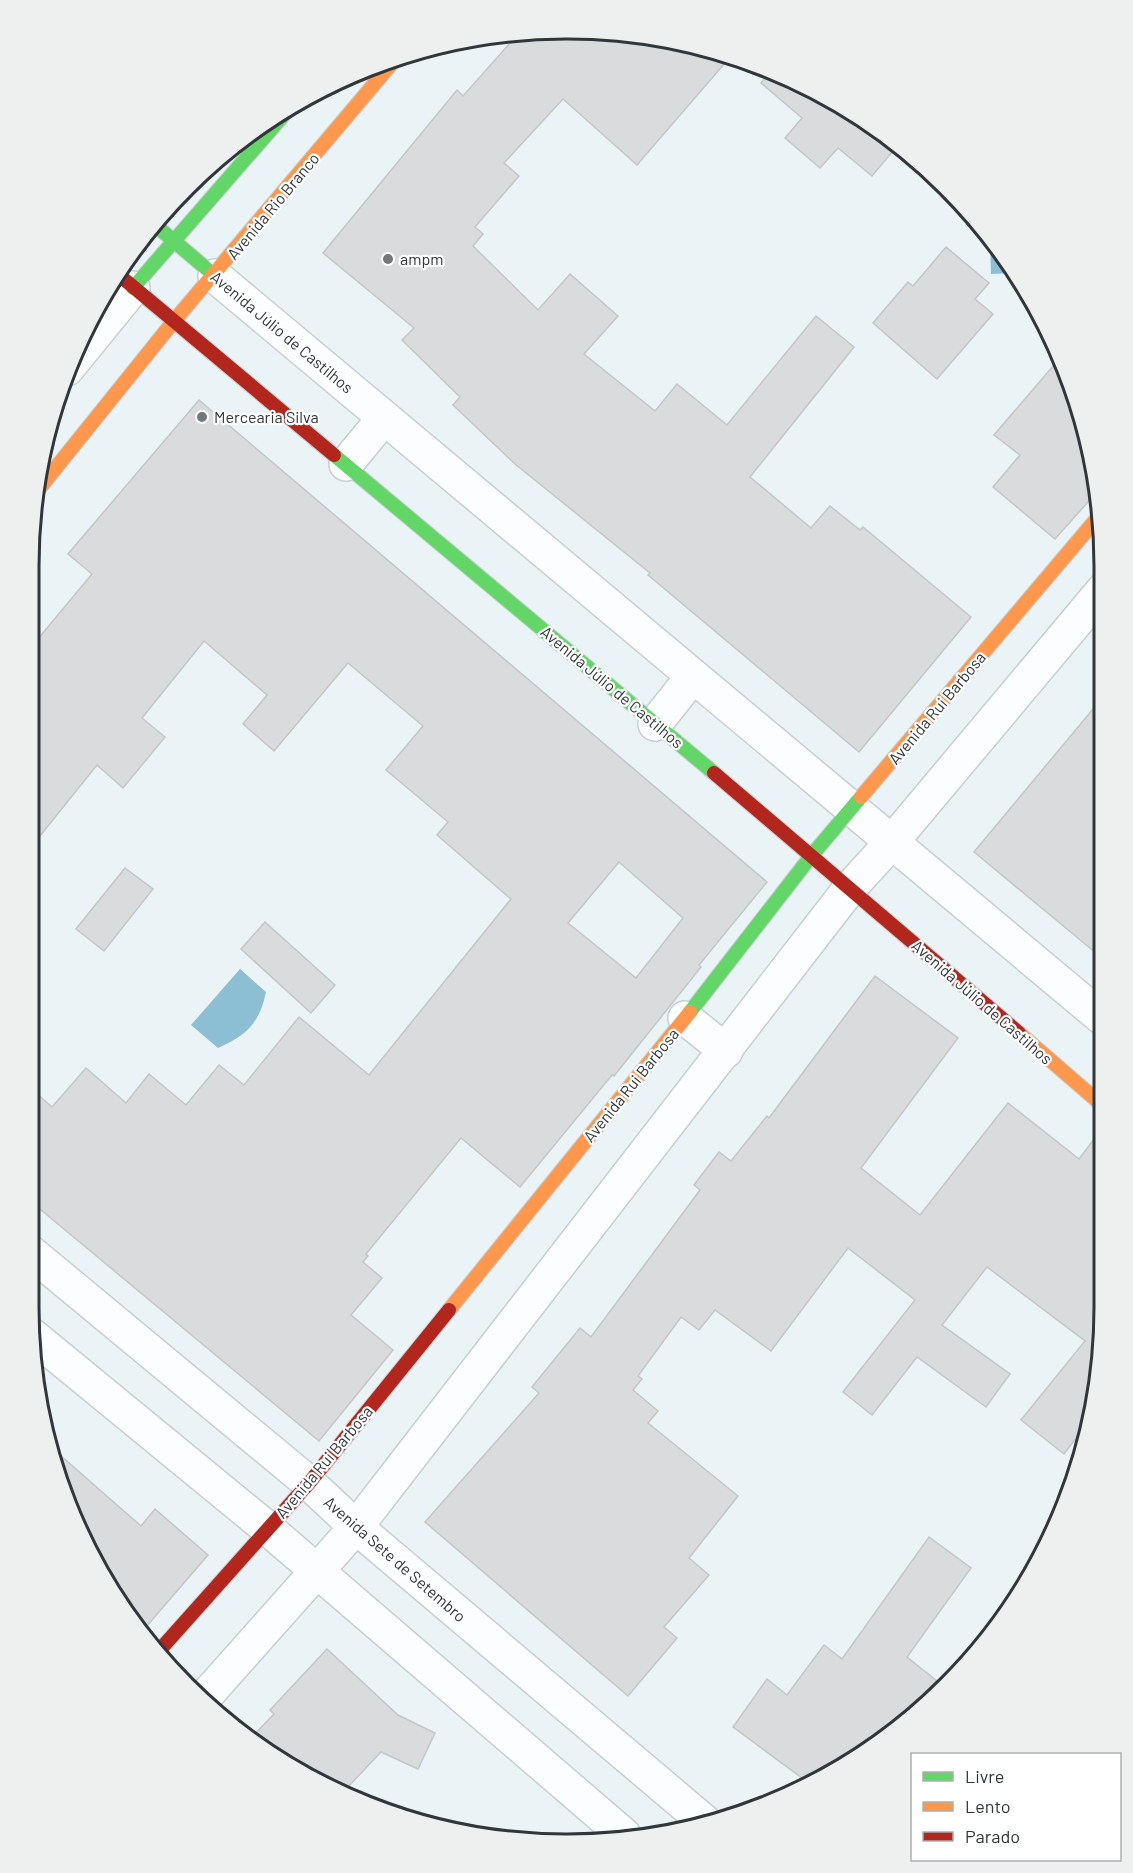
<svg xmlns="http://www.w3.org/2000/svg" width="1133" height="1873" viewBox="0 0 1133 1873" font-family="Barlow,sans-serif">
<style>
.water{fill:#8cbed4}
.building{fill:#d9dbdc;stroke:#c5c6c6;stroke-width:1.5;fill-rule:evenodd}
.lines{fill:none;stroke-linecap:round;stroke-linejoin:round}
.street-casing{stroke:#c8cfd2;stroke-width:36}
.fast-casing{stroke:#c8cfd2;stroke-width:16}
.slow-casing{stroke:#c8cfd2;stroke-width:16}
.jam-casing{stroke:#c8cfd2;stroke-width:16}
.street{stroke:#fcfdfe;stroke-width:33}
.fast{stroke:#63d668;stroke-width:14}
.slow{stroke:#ff974d;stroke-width:14}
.jam{stroke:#b3261e;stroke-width:14}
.poi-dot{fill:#71787b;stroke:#fff;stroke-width:2}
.labels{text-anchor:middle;stroke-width:4.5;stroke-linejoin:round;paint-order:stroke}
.street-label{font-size:16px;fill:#303639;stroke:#fff}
.poi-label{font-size:16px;fill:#303639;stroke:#fff;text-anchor:start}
.rim{fill:none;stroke:#303639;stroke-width:3}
</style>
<rect width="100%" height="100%" fill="#eaf3f6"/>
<g class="water">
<path d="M990 238 1014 272V273L991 274Z"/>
<path d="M240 969 266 992C259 1024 247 1035 218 1048L191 1025Z"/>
</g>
<g class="building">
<path d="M601 30 705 47 731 56 637 165 563 99 504 163 519 176 475 227 483 234 473 246 538 310 570 274 618 316 584 354 655 411 677 384 727 425 816 316 854 347 750 477 811 528 830 506 860 530 863 527 971 617 859 752 648 575 650 573 515 464 453 405 460 397 402 340 414 328 323 253 457 90 463 96 520 32Z"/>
<path d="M770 71 804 84 899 144 872 176 838 148 820 168 785 138 802 118 761 83Z"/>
<path d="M946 247 989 283 975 299 993 314 937 379 873 323 908 282 913 286Z"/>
<path d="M1060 358 1076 394 1096 493 1055 539 993 487 1020 455 994 435Z"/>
<path d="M199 400 767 882 699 965 701 967 614 1076 612 1075 520 1187 461 1138 366 1254 368 1256 363 1262 382 1278 351 1315 393 1350 319 1441 29 1200 30 1088 52 1107 86 1068 126 1103 149 1074 186 1105 219 1065 244 1085 299 1017 369 1075 511 899 437 835 448 822 386 770 423 726 348 663 274 751 243 724 267 695 204 641 142 718 165 737 123 788 97 765 31 847 32 646 92 574 68 554ZM619 862 683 918 636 978 568 923Z"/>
<path d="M1103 697 1102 782V958L974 852Z"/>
<path d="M125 868 153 889 104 951 76 929Z"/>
<path d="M265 922 335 985 311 1013 241 949Z"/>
<path d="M875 976 958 1038 861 1168 920 1215 1008 1103 1079 1159 1101 1130 1100 1376 1087 1424 1064 1454 1021 1420 1085 1341 987 1267 942 1325 1010 1374 986 1407 917 1357 872 1415 843 1392 915 1300 848 1248 771 1351 715 1310 699 1330 681 1317 638 1376 642 1379 633 1390 658 1411 648 1423 738 1496 689 1558 709 1575 664 1627 677 1638 628 1696 425 1522 539 1393 532 1387 580 1328 591 1337 700 1190 694 1185 719 1152 731 1161 767 1116 769 1118Z"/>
<path d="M52 1448 141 1526 155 1509 208 1555 140 1634 57 1479Z"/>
<path d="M929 1537 971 1568 907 1657 942 1685 894 1734 806 1781 733 1727 767 1679 787 1695 824 1645 842 1659Z"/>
<path d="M327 1649 398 1715 435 1733 418 1769 381 1752 345 1790 250 1739 274 1714 270 1710Z"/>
</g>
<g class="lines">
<g class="street-casing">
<g id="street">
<path d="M215 276 1101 1017"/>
<path d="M67 369 133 288"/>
<path d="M346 464 384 418"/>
<path d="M655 724 693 676"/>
<path d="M685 1018 726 1051"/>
<path d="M29 1251 309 1483 356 1527 705 1822"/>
<path d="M33 1336 267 1528 624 1835"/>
<path d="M204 1698 356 1527 850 888 891 843 1103 590"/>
</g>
</g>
<g class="fast-casing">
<g id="fast">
<path d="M154 224 215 276"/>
<path d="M133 288 294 103"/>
<path d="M334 455 714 773"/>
<path d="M690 1012 812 855 861 797"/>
</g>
</g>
<g class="slow-casing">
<g id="slow">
<path d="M34 495 174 321 398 56"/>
<path d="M861 797 1100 515"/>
<path d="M1019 1033 1101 1104"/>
<path d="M449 1310 690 1012"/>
</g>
</g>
<g class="jam-casing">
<g id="jam">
<path d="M119 275 334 455"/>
<path d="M714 773 1019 1033"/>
<path d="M158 1652 309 1483 449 1310"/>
</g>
</g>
<use href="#street" class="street"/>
<use href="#fast" class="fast"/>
<use href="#slow" class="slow"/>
<use href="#jam" class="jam"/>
</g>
<g class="poi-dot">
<circle cx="388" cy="259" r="6"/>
<circle cx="202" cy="417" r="6"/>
</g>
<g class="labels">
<g class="street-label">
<text transform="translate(273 206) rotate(-50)" y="6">Avenida Rio Branco</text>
<text transform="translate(282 332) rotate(40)" y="6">Avenida Júlio de Castilhos</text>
<text transform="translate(612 687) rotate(40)" y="6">Avenida Júlio de Castilhos</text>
<text transform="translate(937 708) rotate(-50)" y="6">Avenida Rui Barbosa</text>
<text transform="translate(982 1002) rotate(41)" y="6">Avenida Júlio de Castilhos</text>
<text transform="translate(631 1085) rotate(-51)" y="6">Avenida Rui Barbosa</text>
<text transform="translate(324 1462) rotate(-50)" y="6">Avenida Rui Barbosa</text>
<text transform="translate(395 1559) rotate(41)" y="6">Avenida Sete de Setembro</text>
</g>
<g class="poi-label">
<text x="400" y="265">ampm</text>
<text x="214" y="423">Mercearia Silva</text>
</g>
</g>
<path d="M0 0H1133V1873H0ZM566 39H567A527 527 0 0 1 1094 566V1307A527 527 0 0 1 567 1834H566A527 527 0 0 1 39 1307V566A527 527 0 0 1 566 39Z" fill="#eeefef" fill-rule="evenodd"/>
<path class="rim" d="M566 39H567A527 527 0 0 1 1094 566V1307A527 527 0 0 1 567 1834H566A527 527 0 0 1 39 1307V566A527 527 0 0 1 566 39Z"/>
<rect x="911" y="1753" width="210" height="108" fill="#ffffff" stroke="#acafb0" stroke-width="1.5"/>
<rect x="923" y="1772" width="30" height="9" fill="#63d668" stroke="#acafb0" stroke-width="1.5"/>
<text x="965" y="1783" font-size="18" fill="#303639">Livre</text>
<rect x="923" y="1802" width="30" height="9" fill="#ff974d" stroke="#acafb0" stroke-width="1.5"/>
<text x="965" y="1813" font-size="18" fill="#303639">Lento</text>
<rect x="923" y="1832" width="30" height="9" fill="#b3261e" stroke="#acafb0" stroke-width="1.5"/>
<text x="965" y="1843" font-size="18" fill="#303639">Parado</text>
</svg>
